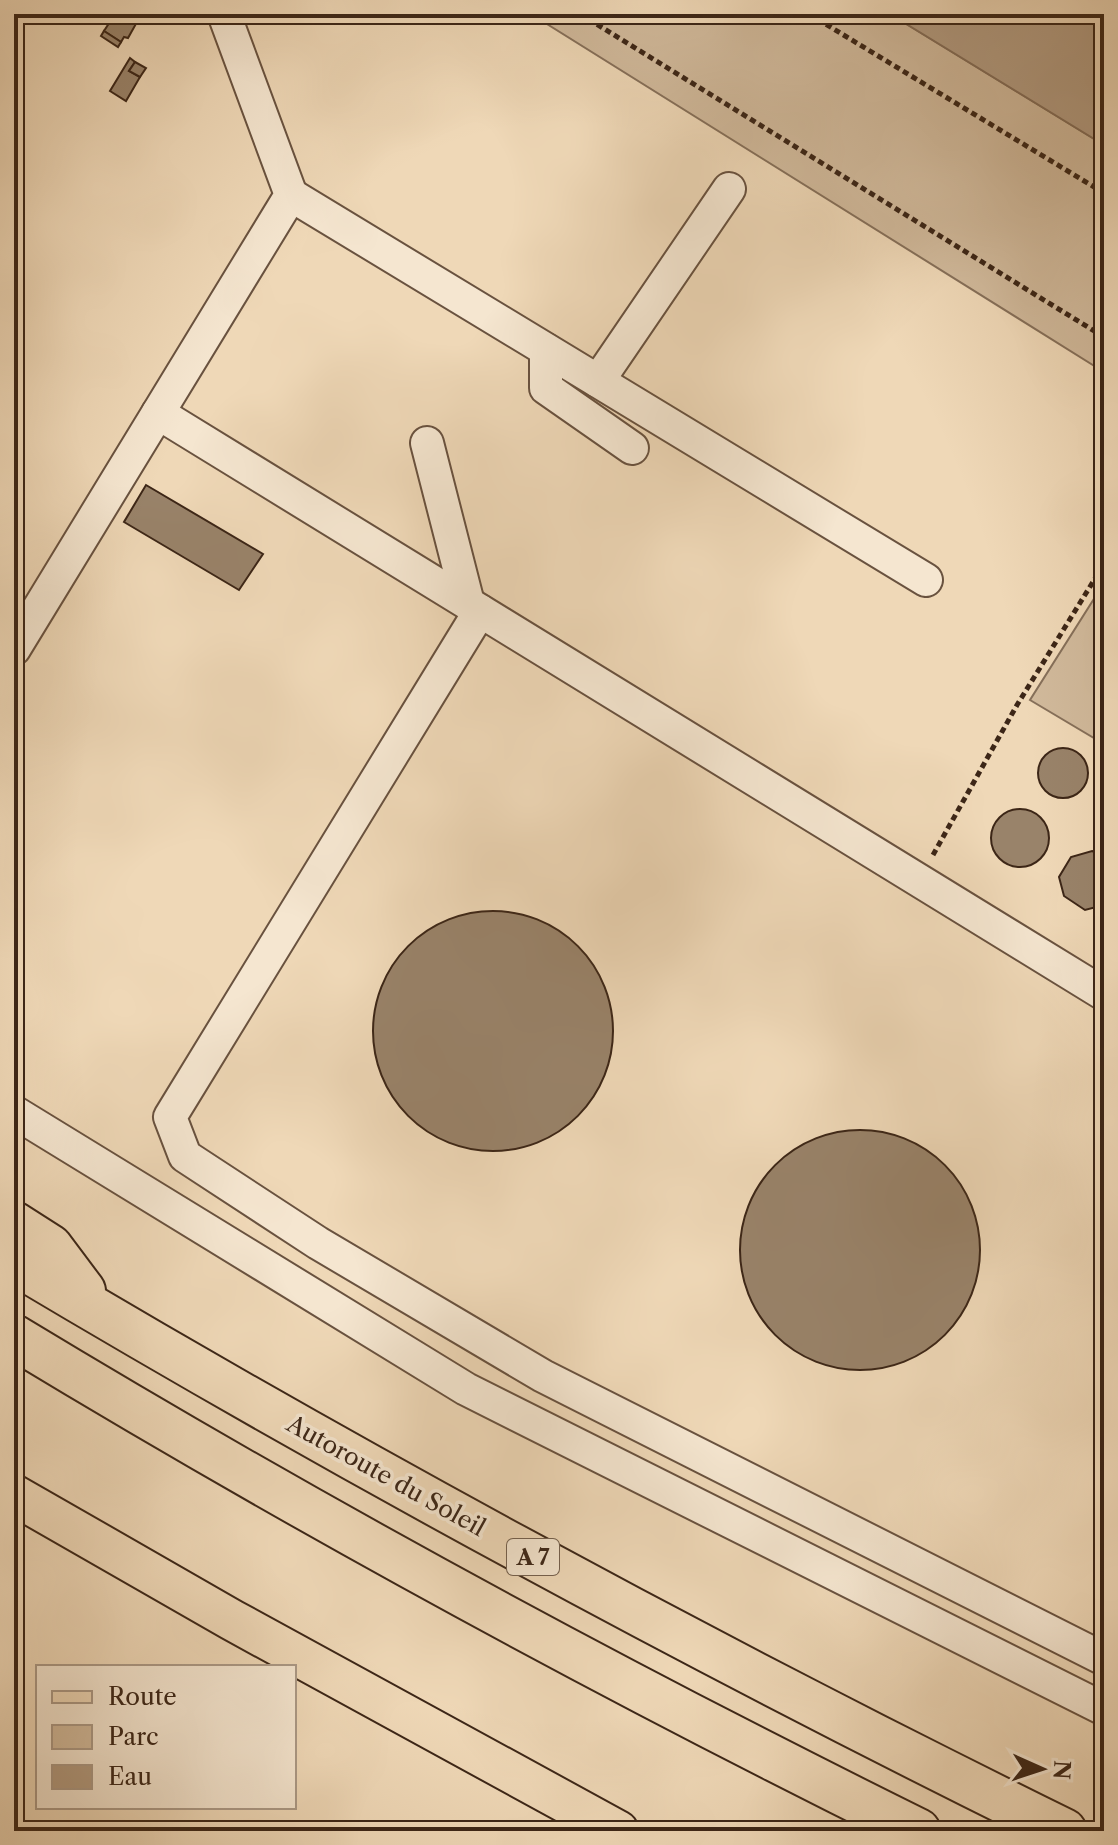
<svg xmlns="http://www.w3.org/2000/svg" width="1118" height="1845" viewBox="0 0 1118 1845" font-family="'Libre Caslon Text',serif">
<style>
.green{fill:#d1ba9c;stroke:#86705a;stroke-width:2}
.water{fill:#b29b81;stroke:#836c57;stroke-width:2}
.building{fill:#99836a;stroke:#3c2617;stroke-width:2}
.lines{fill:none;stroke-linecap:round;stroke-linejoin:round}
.minor-casing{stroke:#69523f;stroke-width:36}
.major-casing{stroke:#3c2617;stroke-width:44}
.highway-casing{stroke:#3c2617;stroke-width:48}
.path{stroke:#3c2617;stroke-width:5;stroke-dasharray:6 4;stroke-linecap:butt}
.minor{stroke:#f5e6d0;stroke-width:32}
.major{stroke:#efd8b7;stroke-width:40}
.highway{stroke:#efd8b7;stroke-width:44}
.labels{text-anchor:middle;stroke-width:7;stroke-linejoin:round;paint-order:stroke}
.shield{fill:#f5e6d0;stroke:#74604e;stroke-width:2}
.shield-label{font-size:22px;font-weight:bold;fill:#3c2617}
.street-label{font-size:24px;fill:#3c2617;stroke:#f5e6d0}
</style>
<rect width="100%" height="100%" fill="#efd8b7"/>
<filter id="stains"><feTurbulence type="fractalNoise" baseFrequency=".0025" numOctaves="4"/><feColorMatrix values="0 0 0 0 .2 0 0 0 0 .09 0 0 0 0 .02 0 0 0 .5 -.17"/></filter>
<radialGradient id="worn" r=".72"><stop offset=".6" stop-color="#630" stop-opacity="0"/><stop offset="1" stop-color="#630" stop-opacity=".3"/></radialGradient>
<g class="green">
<path d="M531 14H890L1104 145V372Z"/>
<path d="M1104 583V744L1030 700Z"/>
</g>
<path class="water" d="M890 14H1104V145Z"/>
<g class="building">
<path d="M115 14H123L137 22 128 38 124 37 121 42 104 31Z"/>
<path d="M104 31 121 42 118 47 101 36Z"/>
<path d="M130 58 135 62 129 71 140 77 126 101 110 91Z"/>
<path d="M135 62 146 68 140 77 129 71Z"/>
<path d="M146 485 263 554 239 590 124 522Z"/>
<circle cx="1063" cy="773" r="25"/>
<circle cx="1020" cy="838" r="29"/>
<path d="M1092 851 1104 856V905L1085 910 1064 896 1059 877 1071 857Z"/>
<circle cx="493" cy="1031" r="120"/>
<circle cx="860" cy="1250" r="120"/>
</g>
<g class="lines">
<g class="minor-casing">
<g id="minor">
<path d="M291 195 926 580"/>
<path d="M546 350V388L632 448"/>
<path d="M598 381 729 189"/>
<path d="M158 413 1104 994"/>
<path d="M427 443 468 603"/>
<path d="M480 611 170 1117 185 1156 318 1243 543 1376 1104 1659"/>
<path d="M14 649 291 195 224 14"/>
<path d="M14 1112 466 1389 1104 1709"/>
</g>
</g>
<g class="major-casing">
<path id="major" d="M14 1495 232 1620 618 1831"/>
</g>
<g class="highway-casing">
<g id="highway">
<path d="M14 1224 50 1247 83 1291"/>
<path d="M14 1262C356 1466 707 1655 1064 1831"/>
<path d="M14 1337C308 1515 611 1679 918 1831"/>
</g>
</g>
<g class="path">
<path d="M580 14 1104 337"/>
<path d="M809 14 1104 193"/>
<path d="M933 855 1017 705 1104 564"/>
</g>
<use href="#minor" class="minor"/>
<use href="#major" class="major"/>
<use href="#highway" class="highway"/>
</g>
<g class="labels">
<rect class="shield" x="507" y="1539" width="52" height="36" rx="6"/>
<g class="shield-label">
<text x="533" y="1565">A 7</text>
</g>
<g class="street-label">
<text transform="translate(386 1476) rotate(29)" y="8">Autoroute du Soleil</text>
</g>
</g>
<rect width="1118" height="1845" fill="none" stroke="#efd8b7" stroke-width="48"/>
<rect x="16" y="16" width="1086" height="1813" fill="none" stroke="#3c2617" stroke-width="4"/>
<rect x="24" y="24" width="1070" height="1797" fill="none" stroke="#3c2617" stroke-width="2"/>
<rect x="36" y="1665" width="260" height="144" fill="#f5e6d0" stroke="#ab9986" stroke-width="2"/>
<rect x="52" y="1691" width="40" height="12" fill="#efd8b7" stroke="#ab9986" stroke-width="2"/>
<text x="108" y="1705" font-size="24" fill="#3c2617">Route</text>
<rect x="52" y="1725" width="40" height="24" fill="#d1ba9c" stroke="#ab9986" stroke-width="2"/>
<text x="108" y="1745" font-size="24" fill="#3c2617">Parc</text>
<rect x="52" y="1765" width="40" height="24" fill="#b29b81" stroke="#ab9986" stroke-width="2"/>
<text x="108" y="1785" font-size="24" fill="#3c2617">Eau</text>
<g transform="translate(1042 1769) rotate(93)" stroke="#f5e6d0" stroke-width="6" paint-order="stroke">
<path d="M0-6L14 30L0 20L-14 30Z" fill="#3c2617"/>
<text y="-12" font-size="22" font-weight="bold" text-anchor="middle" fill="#3c2617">N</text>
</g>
<rect width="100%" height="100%" filter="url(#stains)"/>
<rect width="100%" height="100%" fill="url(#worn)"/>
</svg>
